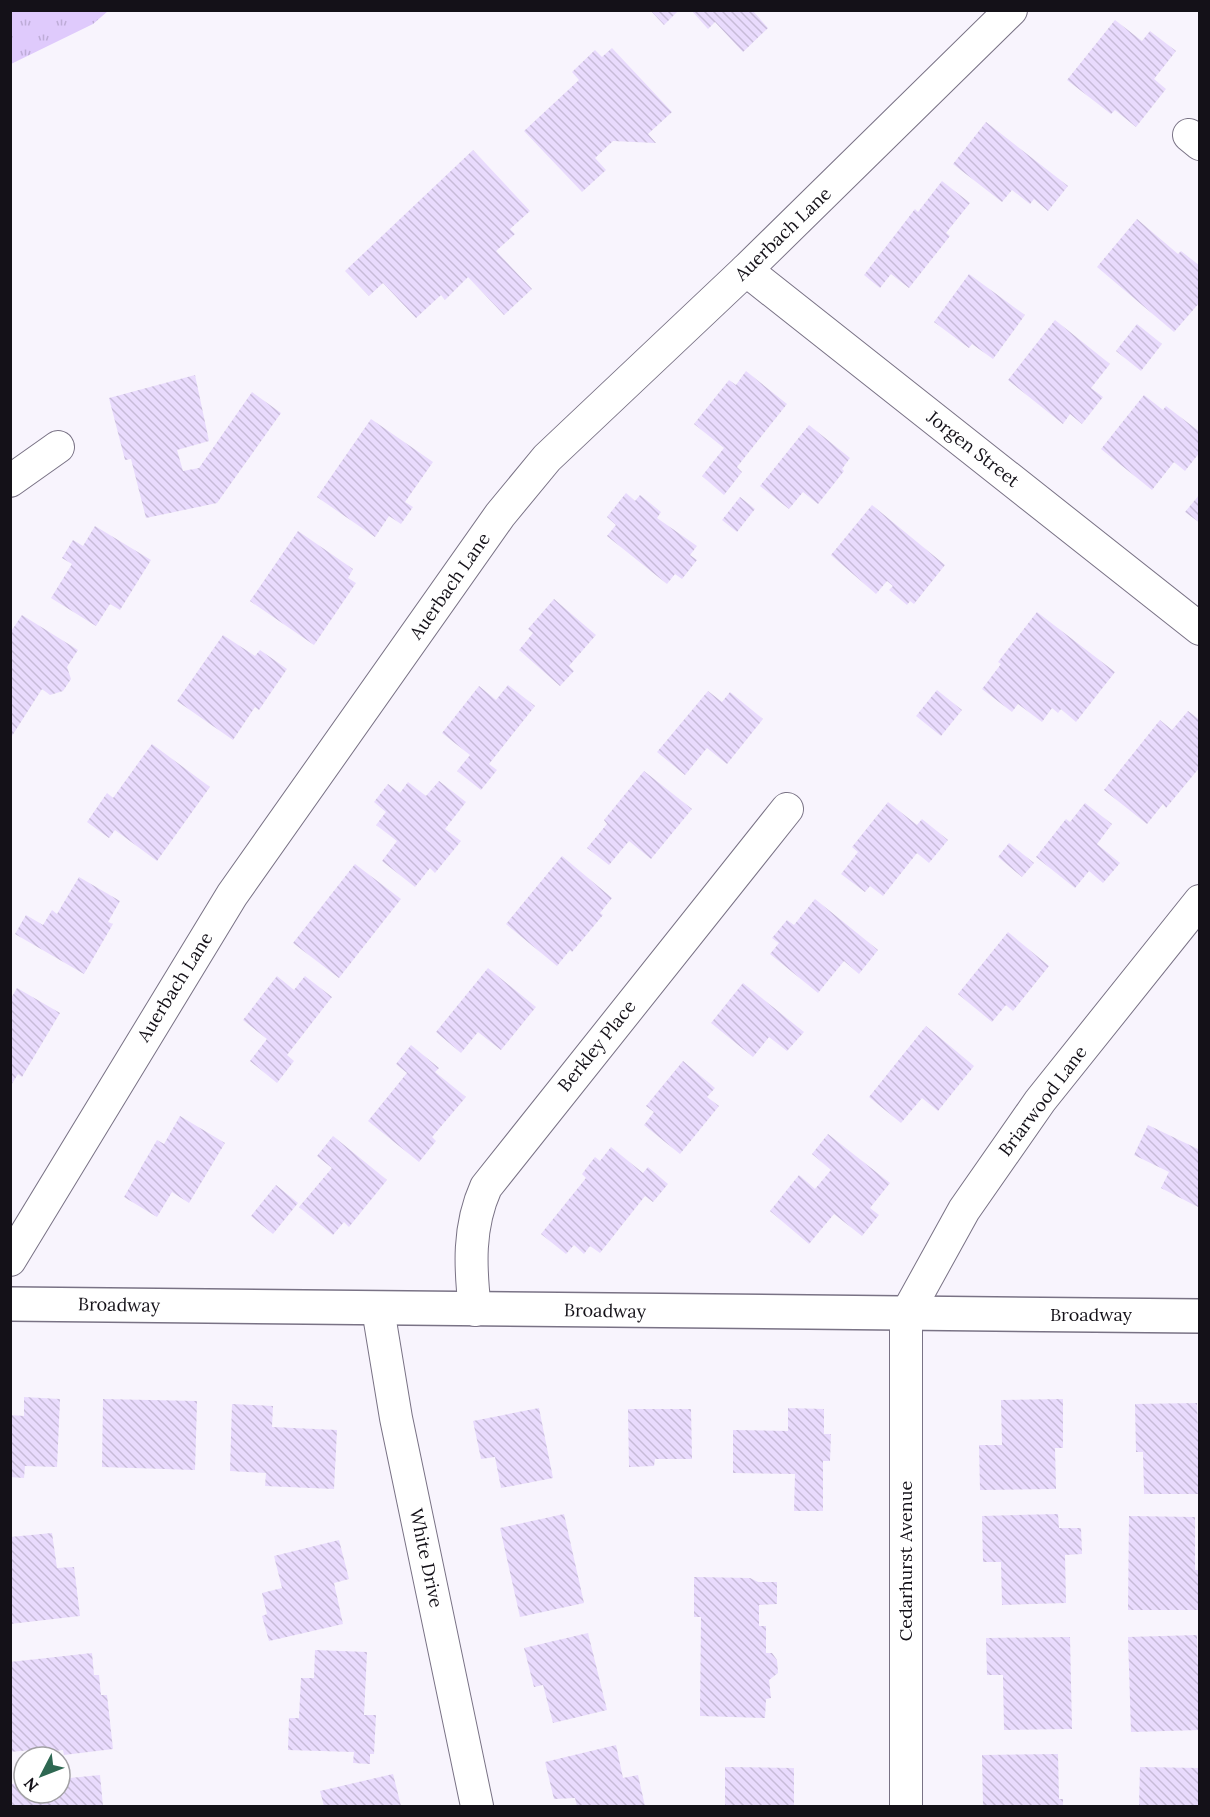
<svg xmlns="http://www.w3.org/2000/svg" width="1210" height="1817" viewBox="0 0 1210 1817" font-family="Lora,serif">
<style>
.grass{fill:url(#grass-tufts)}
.building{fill:url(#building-back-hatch)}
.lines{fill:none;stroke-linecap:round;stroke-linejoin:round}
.minor-casing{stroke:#797285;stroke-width:34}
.secondary-casing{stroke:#797285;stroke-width:36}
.minor{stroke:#fff;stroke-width:32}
.secondary{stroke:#fff;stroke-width:33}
.labels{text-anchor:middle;stroke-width:6;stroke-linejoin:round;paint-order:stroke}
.street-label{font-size:18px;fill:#141118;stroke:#fff}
</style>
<defs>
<pattern id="grass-tufts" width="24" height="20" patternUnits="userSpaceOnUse" patternTransform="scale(1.5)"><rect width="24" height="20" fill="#dfcafc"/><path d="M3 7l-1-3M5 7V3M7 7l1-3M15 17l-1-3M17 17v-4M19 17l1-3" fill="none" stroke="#beacd7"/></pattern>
<pattern id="building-back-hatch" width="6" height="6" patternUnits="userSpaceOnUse" patternTransform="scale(1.5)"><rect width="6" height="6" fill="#e9dbfd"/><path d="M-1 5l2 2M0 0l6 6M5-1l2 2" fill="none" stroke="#c7bbd8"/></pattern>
</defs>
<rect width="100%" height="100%" fill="#f8f4fd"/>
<path class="grass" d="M11 10H108V11L93 24 11 64Z"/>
<g class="building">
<path d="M650 10H679L664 25Z"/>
<path d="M691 10H752L768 28 743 52 715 22 708 29Z"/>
<path d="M1115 20 1142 41 1150 31 1176 51 1154 79 1166 89 1136 127 1115 110 1111 114 1067 80Z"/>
<path d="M612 48 672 112 648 134 656 143 613 141 595 158 606 170 582 192 524 131 579 80 572 72 595 50 602 57Z"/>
<path d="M986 122 1068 186 1048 211 1034 199 1030 204 1012 190 1002 202 953 164Z"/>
<path d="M473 150 530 211 510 229 515 234 496 251 532 289 504 315 468 277 445 300 441 295 416 318 383 283 369 296 345 271Z"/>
<path d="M942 181 970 203 946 233 950 236 909 288 891 274 880 288 864 275 915 209 918 212Z"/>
<path d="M1137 219 1178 254 1181 251 1200 266V302L1174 332 1097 267Z"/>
<path d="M969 274 1025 315 993 359 972 344 969 348 934 322Z"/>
<path d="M1055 320 1110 364 1091 388 1103 397 1082 424 1070 414 1063 424 1008 380Z"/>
<path d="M1137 324 1162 344 1141 371 1116 351Z"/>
<path d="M746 371 787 404 737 467 742 472 724 495 702 476 724 448 694 424 729 380 736 385Z"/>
<path d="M195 375 209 441 177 450 183 471 199 468 252 392 281 413 217 503 146 518 131 459 125 460 109 398Z"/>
<path d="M1144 395 1163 410 1166 406 1200 432V452L1185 471 1174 462 1152 490 1101 449Z"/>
<path d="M371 419 433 462 405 502 413 507 401 524 389 516 375 537 317 497Z"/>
<path d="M809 425 850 458 842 469 844 471 818 504 803 492 789 509 760 486Z"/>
<path d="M626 493 635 501 640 495 661 512 657 518 697 546 690 555 697 560 682 579 675 574 667 584 607 536 616 525 607 517Z"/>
<path d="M1200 494V523L1185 512Z"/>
<path d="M740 497 755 509 737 532 722 520Z"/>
<path d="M872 505 945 565 914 604 910 601 907 605 889 590 893 586 887 581 876 594 831 555Z"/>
<path d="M95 526 151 560 120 610 110 604 96 626 51 598 72 564 62 558 73 540 83 546Z"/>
<path d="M298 531 353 569 348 578 356 583 314 645 250 601Z"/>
<path d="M554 599 596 635 569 666 574 671 560 686 519 650 533 633 528 629Z"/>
<path d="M1037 612 1115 672 1076 722 1061 709 1058 713 1052 708 1042 722 1018 704 1012 712 982 689 1001 664 998 662Z"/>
<path d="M22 615 78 650 67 667 71 679 63 691 50 695 42 689 10 739V633Z"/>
<path d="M223 635 255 656 260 650 287 669 259 710 255 707 233 740 177 701Z"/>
<path d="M508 685 535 706 489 764 497 770 481 790 457 771 470 755 442 733 479 686 496 700Z"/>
<path d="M937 690 962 710 941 736 916 716Z"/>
<path d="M708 691 722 702 730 692 763 719 727 764 707 748 685 775 657 752Z"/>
<path d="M1188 711 1200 720V767L1166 808 1163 804 1147 824 1104 790 1160 720 1172 730Z"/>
<path d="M152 744 210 787 157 861 115 830 109 838 87 822 107 793 113 798Z"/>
<path d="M644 771 692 809 651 859 629 841 609 865 587 848 607 824 604 820Z"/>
<path d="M439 781 466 802 445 829 461 841 435 873 430 868 415 887 382 861 397 841 376 825 386 812 374 802 388 784 400 793 408 782 426 796Z"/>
<path d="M888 802 917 825 922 819 948 840 929 863 917 853 883 896 870 886 865 892 841 874 858 852 852 847Z"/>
<path d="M1085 803 1112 824 1097 844 1120 863 1103 883 1089 871 1075 888 1036 857 1066 819 1070 822Z"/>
<path d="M1009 843 1034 863 1022 877 998 857Z"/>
<path d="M562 856 612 898 600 913 603 915 572 952 570 950 557 966 506 924Z"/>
<path d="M355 864 401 899 339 978 293 943Z"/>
<path d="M79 877 120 901 108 922 113 924 84 974 15 934 26 915 43 925 52 910 57 914Z"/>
<path d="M815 899 878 950 859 974 844 961 818 993 770 954 779 943 772 938 787 920 794 925Z"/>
<path d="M1008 932 1049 966 1013 1011 1006 1005 992 1022 958 994Z"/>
<path d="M488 968 536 1007 501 1050 478 1032 461 1053 436 1032Z"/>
<path d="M277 976 294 990 305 976 332 997 287 1055 294 1061 277 1083 250 1061 267 1039 243 1020Z"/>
<path d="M743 983 804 1032 787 1051 769 1037 753 1057 711 1023Z"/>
<path d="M17 988 60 1013 22 1077 18 1074 10 1087V1000Z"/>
<path d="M926 1026 974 1066 938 1111 922 1098 901 1123 869 1097Z"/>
<path d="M411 1045 439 1068 435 1072 466 1097 432 1137 436 1141 419 1162 368 1121 407 1073 396 1064Z"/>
<path d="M683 1061 715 1088 707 1097 719 1106 680 1154 644 1125 654 1112 646 1106Z"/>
<path d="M180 1116 225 1143 189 1203 172 1192 157 1217 124 1197 157 1140 164 1144Z"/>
<path d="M1148 1125 1200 1150V1208L1161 1188 1169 1172 1134 1155Z"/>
<path d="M828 1134 890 1183 870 1208 879 1215 862 1236 834 1214 809 1244 770 1211 799 1175 815 1189 831 1170 812 1154Z"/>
<path d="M333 1136 387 1180 349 1227 344 1222 333 1235 299 1207 332 1168 317 1156Z"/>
<path d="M611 1147 643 1173 648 1167 668 1184 653 1202 645 1196 600 1253 590 1246 584 1254 574 1245 566 1254 541 1234 586 1178 582 1174 595 1157 600 1161Z"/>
<path d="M276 1185 298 1203 273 1234 251 1216Z"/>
<path d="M24 1397 60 1399 57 1467 25 1466 24 1478 10 1477V1415L24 1416Z"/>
<path d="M103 1399 197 1401 195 1470 102 1467Z"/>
<path d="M1063 1399V1448H1055L1056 1489 980 1490 979 1445H1002L1001 1400Z"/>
<path d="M1197 1403 1200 1494H1144L1143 1452H1136L1135 1404Z"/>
<path d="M232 1404 273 1406 272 1427 337 1430 334 1489 265 1486 266 1473 230 1471Z"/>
<path d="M539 1408 553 1478 501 1488 495 1457 481 1459 473 1421Z"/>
<path d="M788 1408 824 1409V1434H831L830 1461H823V1511H794L795 1474 733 1473V1430L788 1431Z"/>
<path d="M628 1409H691L692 1459H655L654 1466 629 1467Z"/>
<path d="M564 1514 584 1603 520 1617 500 1528Z"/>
<path d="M1058 1514 1059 1528H1081L1082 1554 1065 1555 1066 1603 1002 1605 1001 1562H983L982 1516Z"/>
<path d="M1129 1516 1195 1517V1570H1200V1610H1128Z"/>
<path d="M52 1533 57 1568 74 1567 80 1616 10 1624V1537Z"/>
<path d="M339 1540 349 1579 334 1583 343 1624 269 1641 262 1616 267 1614 262 1593 282 1588 274 1556Z"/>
<path d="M694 1577 750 1578 758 1582H777V1604L759 1605V1626H766V1653H772L777 1660 778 1673 769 1680 771 1698 766 1699 765 1718 700 1716 701 1617H694Z"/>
<path d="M588 1633 607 1710 553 1723 543 1685 534 1687 524 1648Z"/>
<path d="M1197 1635 1200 1730 1131 1732 1128 1637Z"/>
<path d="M1070 1637 1072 1729 1004 1730 1003 1675H987L986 1638Z"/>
<path d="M315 1650 367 1652 364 1715H376L374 1754H370V1764L353 1763 354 1752 288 1750 289 1718H299L301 1678H314Z"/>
<path d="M92 1653 94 1675H99L101 1695H107L113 1749 64 1755 63 1750 32 1754 31 1750 10 1752V1662Z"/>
<path d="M616 1745 623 1778 638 1775 645 1806H577L575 1798 554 1799 545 1762Z"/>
<path d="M1058 1754 1059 1799H1063V1806L983 1805 982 1755Z"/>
<path d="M725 1767 794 1768V1806H725Z"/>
<path d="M1140 1767 1200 1768V1806H1139Z"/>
<path d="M393 1774 401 1806H324L320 1791Z"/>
<path d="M100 1775 103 1806H11L10 1784 24 1783V1793H60V1779Z"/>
</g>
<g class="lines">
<g class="minor-casing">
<g id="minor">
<path d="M1189 135 1200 144"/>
<path d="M746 270 1200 629"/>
<path d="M10 481 58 447"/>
<path d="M10 1260 232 895 500 515 547 458 746 270 1011 10"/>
<path d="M378 1309 396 1418 477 1806"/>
<path d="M475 1310C470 1267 468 1227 486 1187L787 809"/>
<path d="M906 1806V1315L964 1210 1040 1101 1200 901"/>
</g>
</g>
<g class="secondary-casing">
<path id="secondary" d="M10 1304 1200 1316"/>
</g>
<use href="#minor" class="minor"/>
<use href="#secondary" class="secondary"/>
</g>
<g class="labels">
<g class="street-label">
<text transform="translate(783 234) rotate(-44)" y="6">Auerbach Lane</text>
<text transform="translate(973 449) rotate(38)" y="6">Jorgen Street</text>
<text transform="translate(450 586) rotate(-55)" y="6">Auerbach Lane</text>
<text transform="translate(175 987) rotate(-58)" y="6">Auerbach Lane</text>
<text transform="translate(597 1046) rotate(-51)" y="6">Berkley Place</text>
<text transform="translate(1043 1101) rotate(-53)" y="6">Briarwood Lane</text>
<text transform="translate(119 1305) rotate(1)" y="6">Broadway</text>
<text transform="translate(605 1311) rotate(1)" y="6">Broadway</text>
<text x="1091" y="1321">Broadway</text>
<text transform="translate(426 1558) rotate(78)" y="6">White Drive</text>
<text transform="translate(906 1561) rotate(-90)" y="6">Cedarhurst Avenue</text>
</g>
</g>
<rect width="1210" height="1817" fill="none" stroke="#141118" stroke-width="24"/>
<g transform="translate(42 1775) rotate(228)"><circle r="28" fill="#ffffff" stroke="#a1a0a3" stroke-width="1.5"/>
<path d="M0-4.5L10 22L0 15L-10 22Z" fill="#2e6852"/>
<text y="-9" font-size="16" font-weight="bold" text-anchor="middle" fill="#141118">N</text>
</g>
</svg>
